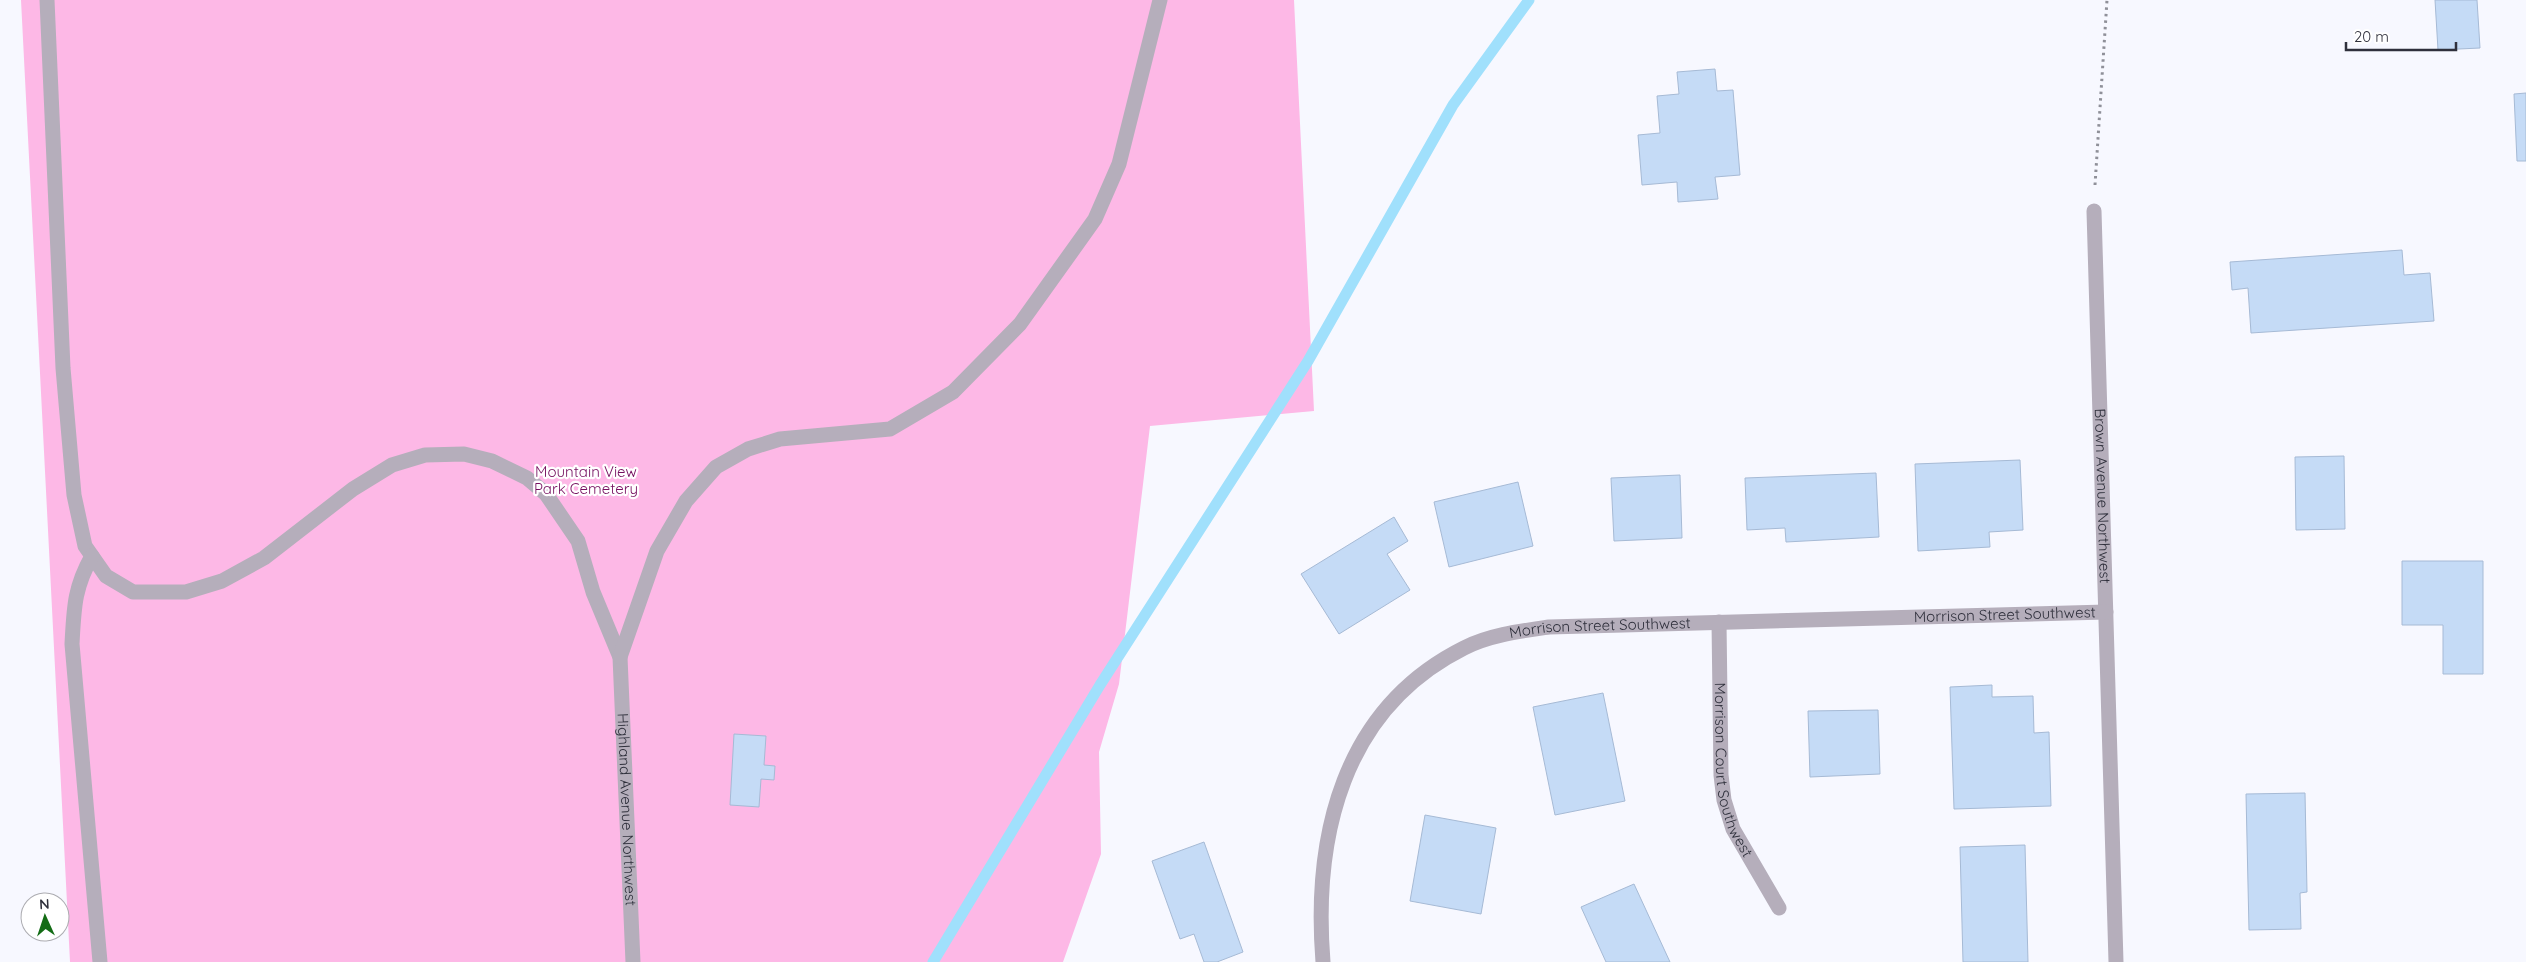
<svg xmlns="http://www.w3.org/2000/svg" width="2526" height="962" viewBox="0 0 2526 962" font-family="Quicksand,sans-serif">
<style>
.green{fill:#fdb8e6}
.lines{fill:none;stroke-linecap:round;stroke-linejoin:round}
.stream{stroke:#a0e0fc;stroke-width:11}
.building{fill:#c5dbf6;stroke:#a6bad5}
.path{stroke:#8f9099;stroke-width:3;stroke-dasharray:2.5 4;stroke-linecap:butt}
.minor{stroke:#b5aebb;stroke-width:15}
.labels{text-anchor:middle;stroke-width:4.5;stroke-linejoin:round;paint-order:stroke}
.park-label{font-size:15px;fill:#750f5f;stroke:#fff}
.street-label{font-size:15px;fill:#2f303c;stroke:#fff}
</style>
<rect width="100%" height="100%" fill="#f7f8ff"/>
<path class="green" d="M21 0H1294L1314 411 1150 426 1119 684 1099 752 1101 854 1063 962H70Z"/>
<g class="lines">
<path class="stream" d="M933 962 1100 685 1308 361 1453 105 1529 0"/>
</g>
<g class="building">
<path d="M2435 0H2477L2480 48 2438 50Z"/>
<path d="M1715 69 1717 91 1733 90 1740 175 1715 177 1718 199 1678 202 1677 182 1642 185 1638 135 1660 133 1657 96 1679 94 1677 72Z"/>
<path d="M2526 93V161H2517L2514 94Z"/>
<path d="M2402 250 2404 275 2430 273 2434 321 2251 333 2248 288 2232 290 2230 262Z"/>
<path d="M2344 456 2345 529 2296 530 2295 457Z"/>
<path d="M2020 460 2023 530 1989 532 1990 547 1918 551 1915 464Z"/>
<path d="M1876 473 1879 537 1786 542 1785 528 1747 530 1745 478Z"/>
<path d="M1680 475 1682 538 1614 541 1611 478Z"/>
<path d="M1518 482 1533 546 1449 567 1434 502Z"/>
<path d="M1394 517 1408 541 1387 554 1410 590 1339 634 1301 574Z"/>
<path d="M2402 561H2483V674H2443V625H2402Z"/>
<path d="M1992 685V697L2033 696 2034 733 2049 732 2051 806 1954 809 1950 687Z"/>
<path d="M1603 693 1625 801 1555 815 1533 707Z"/>
<path d="M1878 710 1880 774 1810 777 1808 711Z"/>
<path d="M734 734 766 736 764 765 775 766 774 780 761 779 759 807 730 805Z"/>
<path d="M2305 793 2307 892 2300 893 2301 929 2249 930 2246 794Z"/>
<path d="M1425 815 1496 828 1481 914 1410 901Z"/>
<path d="M1204 842 1243 952 1217 962H1204L1194 934 1180 939 1152 861Z"/>
<path d="M2025 845 2028 962H1963L1960 847Z"/>
<path d="M1634 884 1670 962H1606L1581 907Z"/>
</g>
<g class="lines">
<path class="path" d="M2095 185 2107 0"/>
<g class="minor">
<path id="s1" d="M47 0 63 368 74 495 85 546 106 576 133 592H186L222 581 264 558 353 489 392 465 425 455 464 454 492 461 527 478 546 494 578 541 593 592 620 657 633 962"/>
<path id="s2" d="M2094 211 2116 962"/>
<path d="M92 556C74 588 74 608 72 644L100 962"/>
<path id="s3" d="M1719 622 1721 775 1724 800 1733 829 1779 908"/>
<path d="M620 657 657 551 686 501 716 467 748 449 780 439 890 429 953 392 1020 324 1095 219 1119 164 1160 0"/>
<path id="s4" d="M1323 962C1313 837 1342 709 1464 648 1489 635 1521 631 1549 627L2106 612"/>
</g>
</g>
<g class="labels">
<g class="park-label">
<text x="586" y="477">Mountain View<tspan x="586" dy="17">Park Cemetery</tspan></text>
</g>
<g class="street-label">
<text dy="5" stroke="none"><textPath href="#s2" startOffset="285">Brown Avenue Northwest</textPath></text>
<text dy="5" stroke="none"><textPath href="#s4" startOffset="911">Morrison Street Southwest</textPath></text>
<text dy="5" stroke="none"><textPath href="#s4" startOffset="506">Morrison Street Southwest</textPath></text>
<text dy="5" stroke="none"><textPath href="#s3" startOffset="150">Morrison Court Southwest</textPath></text>
<text dy="5" stroke="none"><textPath href="#s1" startOffset="1412">Highland Avenue Northwest</textPath></text>
</g>
</g>
<g transform="translate(45 917) rotate(357)"><circle r="24" fill="#ffffff" stroke="#acacb1"/>
<path d="M0-4L9 19L0 12L-9 19Z" fill="#136c15"/>
<text y="-8" font-size="14" font-weight="bold" text-anchor="middle" fill="#2f303c">N</text>
</g>
<path d="M2346 42v8h110v-8" fill="none" stroke="#2f303c" stroke-width="2.5"/>
<text x="2354" y="42" font-size="15" fill="#2f303c" stroke="#ffffff" stroke-width="4" paint-order="stroke">20 m</text>
</svg>
